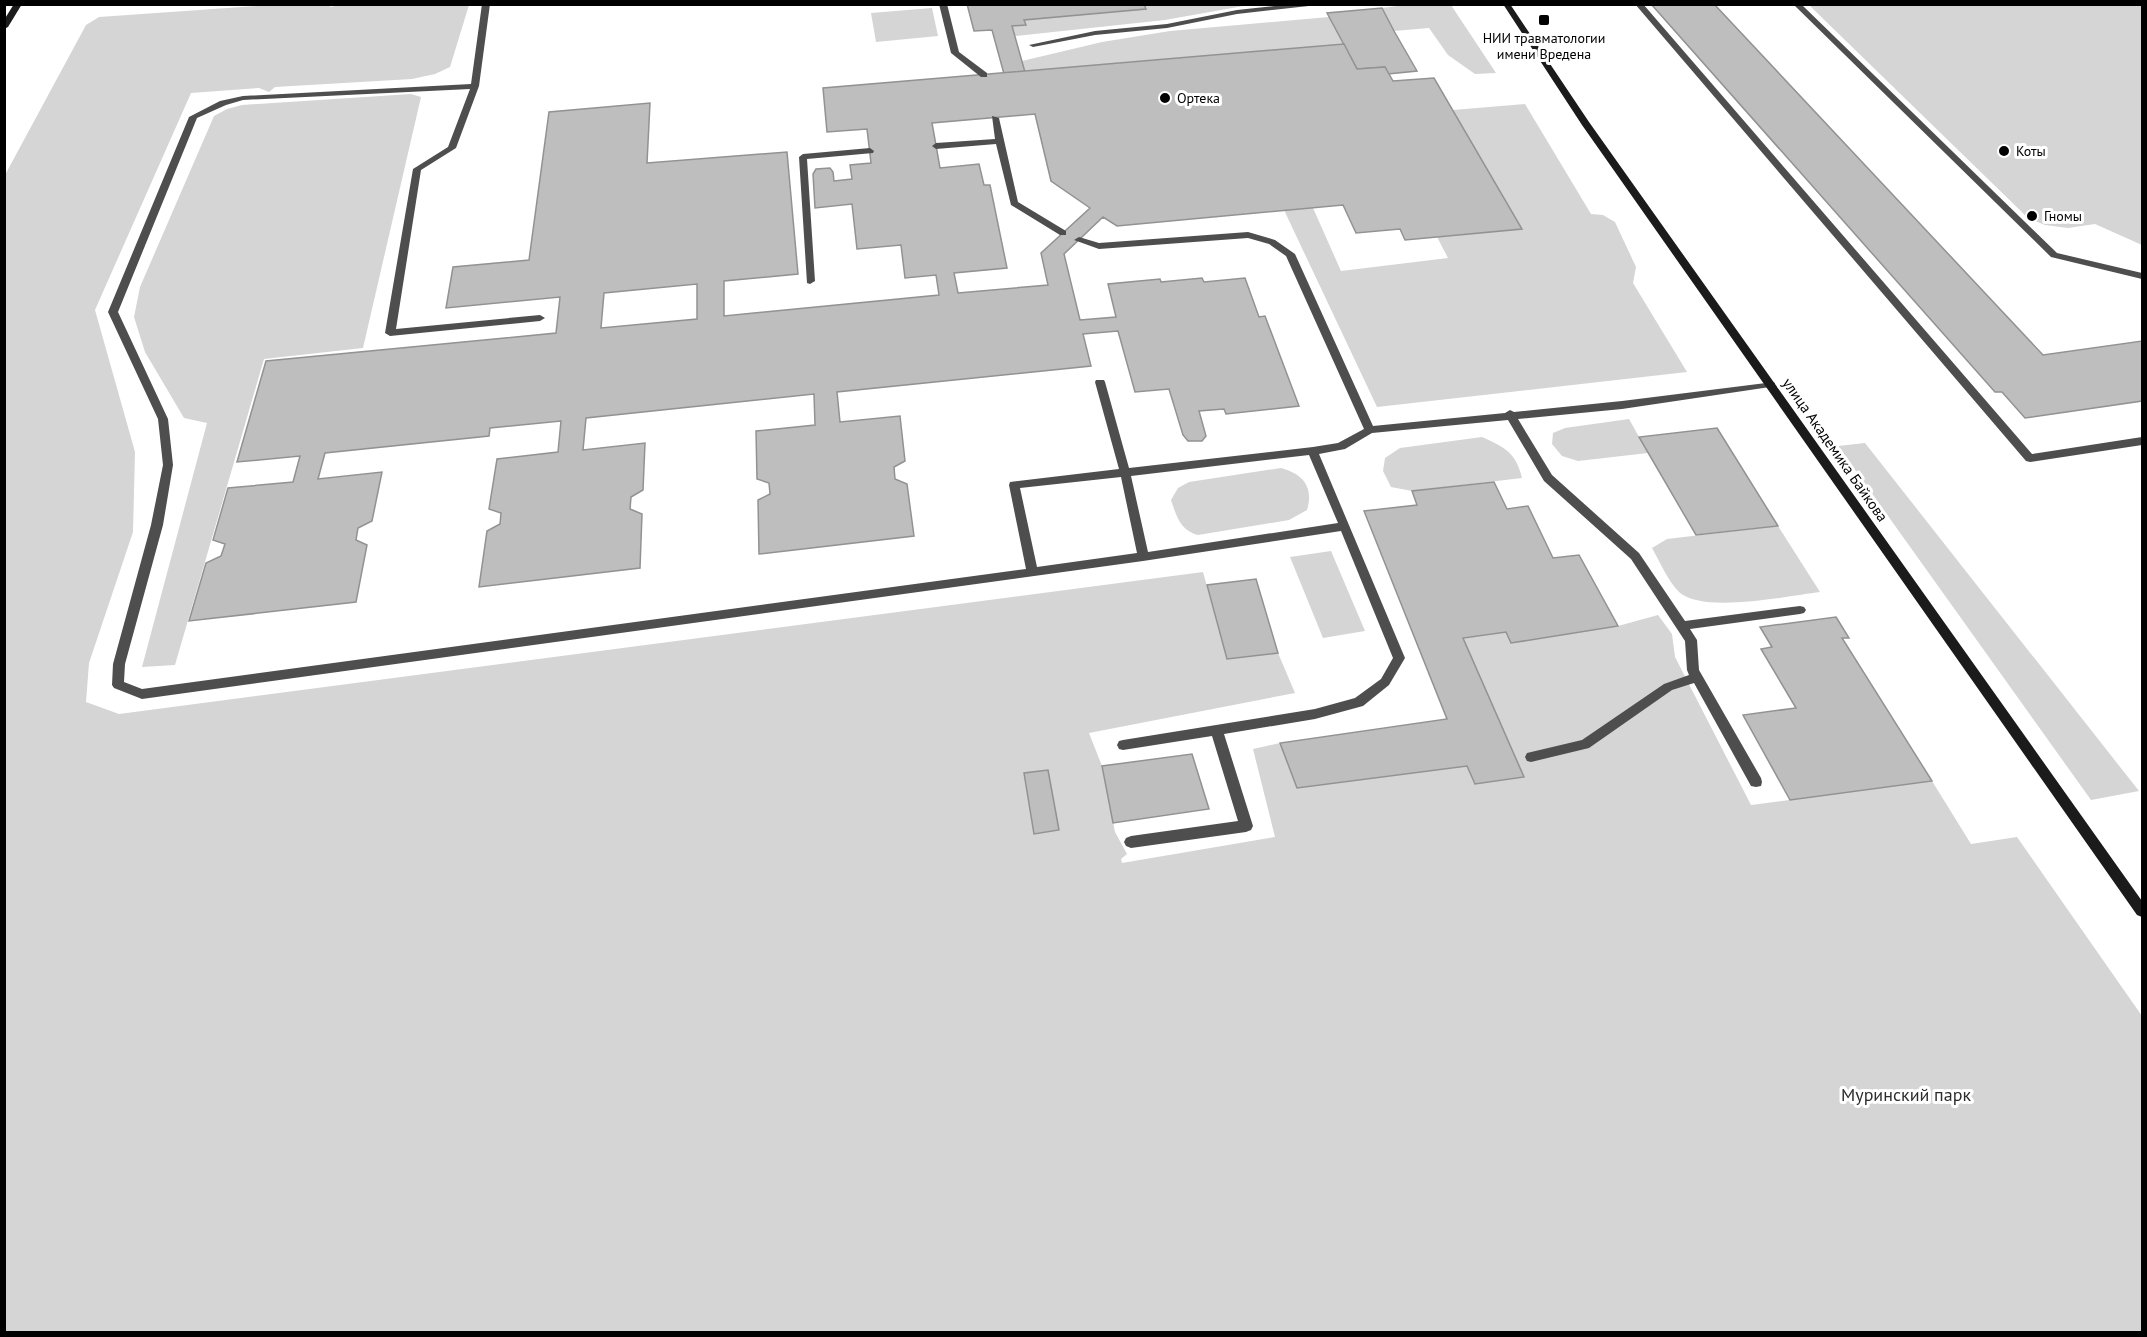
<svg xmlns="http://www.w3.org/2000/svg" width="2147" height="1337" viewBox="0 0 2147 1337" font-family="'PT Sans',sans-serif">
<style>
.green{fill:#d5d5d5}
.building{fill:#bebebe;stroke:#929292;stroke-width:1.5;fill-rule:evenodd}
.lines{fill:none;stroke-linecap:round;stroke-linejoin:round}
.lane{fill:#4e4e4e;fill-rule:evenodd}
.secondary{fill:#1b1b1b;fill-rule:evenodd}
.poi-dot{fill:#000;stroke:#fff;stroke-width:2}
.labels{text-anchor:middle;stroke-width:6;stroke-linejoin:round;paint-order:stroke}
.far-poi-label{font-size:14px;fill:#000;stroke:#fff;text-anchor:start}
.street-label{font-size:15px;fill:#000;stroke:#fff}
.near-park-label{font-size:18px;fill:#2c2c2c;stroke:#fff}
</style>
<rect width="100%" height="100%" fill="#fff"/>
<g class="green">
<path d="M283 4 330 5V7L344 4 469 5 450 67 435 74 412 79 275 87 269 92 259 88 191 93 95 310 135 452 133 532 89 663 86 702 119 714 1203 572 1227 659 1278 653 1295 693 1089 733 1102 766 1115 832 1127 854 1121 859 1122 863 1275 837 1253 749 1280 743 1297 788 1467 766 1475 784 1524 777 1463 638 1506 632 1512 643 1618 626 1658 615 1672 634 1675 657 1751 805 1932 781 1971 844 2017 837 2142 1016V1332H5V175L86 25 99 17Z"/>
<path d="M1144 5H1249L1165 20 1015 36 1012 26 1026 24 1024 20Z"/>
<path d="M1405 5H1451L1496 73 1475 74 1448 55 1429 28 1394 31 1382 8Z"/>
<path d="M1809 5H2142V245L2095 224 2068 228 2045 225 2028 218Z"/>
<path d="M932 8 938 36 876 42 871 13Z"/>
<path d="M1329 17 1344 44 1025 72 1022 61 1102 42 1170 31Z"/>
<path d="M411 94 421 97 363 348 264 359 175 665 142 667 207 423 184 418 145 352 134 317 140 287 214 116 227 109 242 105Z"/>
<path d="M1525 104 1591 214 1603 215 1615 222 1636 267 1633 283 1687 372 1377 407 1284 210 1313 208 1341 271 1448 258 1437 237 1521 229 1453 110Z"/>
<path d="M1629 419 1648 453 1578 461 1562 456 1552 444 1553 433 1565 428Z"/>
<path d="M1482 437C1504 447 1516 452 1522 478L1412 491 1391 487 1383 471 1385 458 1400 448Z"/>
<path d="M1865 443 2139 791 2091 800 1838 446Z"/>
<path d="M1281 468C1303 474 1314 487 1307 510L1289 520 1198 535C1180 530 1177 517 1171 500L1178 488 1189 482Z"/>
<path d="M1778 526 1820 592C1787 596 1703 614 1679 592 1668 581 1660 562 1652 548L1667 539Z"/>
<path d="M1331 551 1365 631 1323 638 1290 557Z"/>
</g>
<g class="building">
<path d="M967 4H1144L1146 9 1024 20 1026 25 1012 26 1025 72 1004 74 992 30 974 31Z"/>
<path d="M1651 4H1714L2043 355 2142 341V401L2025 418 2002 392H1995Z"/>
<path d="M1382 8 1394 31 1417 71 1388 74 1385 67 1357 69 1327 13Z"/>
<path d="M1344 44 1357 69 1385 67 1393 81 1434 78 1522 229 1405 240 1400 229 1356 233 1343 205 1117 226 1103 217 1064 254 1080 320 1116 317 1108 284 1160 279 1161 282 1202 278 1204 282 1245 278 1259 317 1265 316 1299 406 1226 414 1224 409 1199 411 1206 436 1202 441H1188L1183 435 1169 389 1135 392 1118 331 1083 334 1091 366 837 392 840 422 900 416 905 461 894 467 895 479 907 484 914 536 759 554 758 500 770 494 769 483 757 479 756 431 815 425 814 394 586 418 583 450 645 443 643 490 631 497 630 509 642 514 640 568 479 587 487 531 500 524 501 513 489 509 497 459 558 452 561 421 490 428 489 436 325 453 318 479 382 472 372 521 358 528 356 540 367 545 356 602 189 621 206 563 221 556 225 544 213 540 228 488 293 482 300 456 237 462 266 361 556 333 560 297 446 308 453 267 529 260 549 112 650 103 647 163 787 152 798 274 724 281V316L939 295 936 275 905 278 901 245 857 249 852 204 815 208 813 174 816 169 830 168 833 172 834 181 852 179 850 165 871 163 867 129 827 132 823 88ZM1035 114 1051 181 1090 208 1041 253 1048 285 958 293 954 273 1007 268 990 185H984L979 164 940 168 932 123ZM697 284V319L601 328 604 293Z"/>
<path d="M1717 428 1778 526 1696 535 1639 437Z"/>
<path d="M1494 482 1507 509 1528 506 1553 558 1579 555 1618 626 1511 643 1506 632 1463 638 1524 777 1475 784 1467 766 1297 788 1280 743 1447 719 1364 511 1417 505 1412 491Z"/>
<path d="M1256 579 1278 653 1227 659 1207 585Z"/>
<path d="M1836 617 1849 638H1842L1932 781 1790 800 1743 715 1796 708 1761 649 1772 647 1760 627Z"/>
<path d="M1192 754 1209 809 1113 823 1102 766Z"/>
<path d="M1048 770 1059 830 1034 834 1024 773Z"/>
</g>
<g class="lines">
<g class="lane">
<path d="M482 4H490L479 86 456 148 421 170 396 329 540 315 545 318 540 321 390 336 385 333 413 169 448 147 470 89 243 100 226 105 197 118 118 312 168 419 173 465 163 525 125 664 124 682 142 689 1026 569 1009 485 1010 482 1119 469 1095 382 1096 380H1104L1105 382 1129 468 1313 447 1338 443 1364 429 1286 256 1269 244 1248 238 1099 249 1074 240 1079 237 1099 243 1248 232 1275 240 1295 254 1373 426 1505 413 1510 410 1514 412 1622 401 1774 382 1775 384 1770 387 1622 409 1518 419 1552 475 1639 553 1685 621 1800 606 1804 607 1806 610 1804 613 1800 614 1690 629 1697 640 1699 670 1761 778 1762 782 1761 786 1756 787 1751 786 1694 683 1672 690 1589 748 1531 762 1527 761 1525 757 1527 753 1582 740 1664 684 1689 675 1687 670 1685 641 1631 559 1544 481 1508 420 1372 433 1345 449 1319 454 1405 658 1389 685 1363 706 1315 719 1224 734 1253 826 1251 830 1246 832 1131 848 1126 846 1124 842 1126 838 1131 836 1238 821 1212 736 1123 750 1119 749 1117 745 1119 741 1123 740 1315 709 1355 698 1381 679 1393 658 1341 531 1143 561 142 699 114 688 112 685 113 664 151 525 163 465 158 419 108 312 189 117 220 101 243 96 471 84ZM1309 455 1338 523 1148 552 1131 476ZM1121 477 1137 553 1037 567 1020 488Z"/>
<path d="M939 4H947L959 52 987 73V77H981L951 53Z"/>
<path d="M1294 4H1327L1237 14 1167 28 1095 35 1033 47 1029 45 1095 31 1167 24 1237 10Z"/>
<path d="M1635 4H1643L2032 454 2142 437V445L2030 462 2026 461Z"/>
<path d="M1793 4H1801L2057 253 2142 273V279L2051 257Z"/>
<path d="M992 116 999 118 1018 202 1066 231V235H1060L1011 205 996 144 936 149 932 146 936 143 995 139Z"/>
<path d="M870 148 874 151 873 153 807 159 815 281 810 284 807 283 799 157 803 154Z"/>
</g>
<g class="secondary">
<path d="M14 4H22L8 27 4 29V20Z"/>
<path d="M1503 4H1510L1589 122 2142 901V917L2137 915 1582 125Z"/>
</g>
</g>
<g class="poi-dot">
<rect x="1538" y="14" width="12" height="12" rx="3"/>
<circle cx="1165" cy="98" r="6"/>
<circle cx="2004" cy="151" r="6"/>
<circle cx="2032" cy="216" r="6"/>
</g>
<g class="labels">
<g class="far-poi-label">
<text x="1544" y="43" text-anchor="middle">НИИ травматологии<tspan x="1544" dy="16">имени Вредена</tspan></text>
<text x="1177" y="103">Ортека</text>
<text x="2016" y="156">Коты</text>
<text x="2044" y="221">Гномы</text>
</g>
<g class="street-label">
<text transform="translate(1835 450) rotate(55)" y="5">улица Академика Байкова</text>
</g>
<g class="near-park-label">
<text x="1906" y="1101">Муринский парк</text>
</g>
</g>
<rect width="2147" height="1337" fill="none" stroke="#000000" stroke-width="12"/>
</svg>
